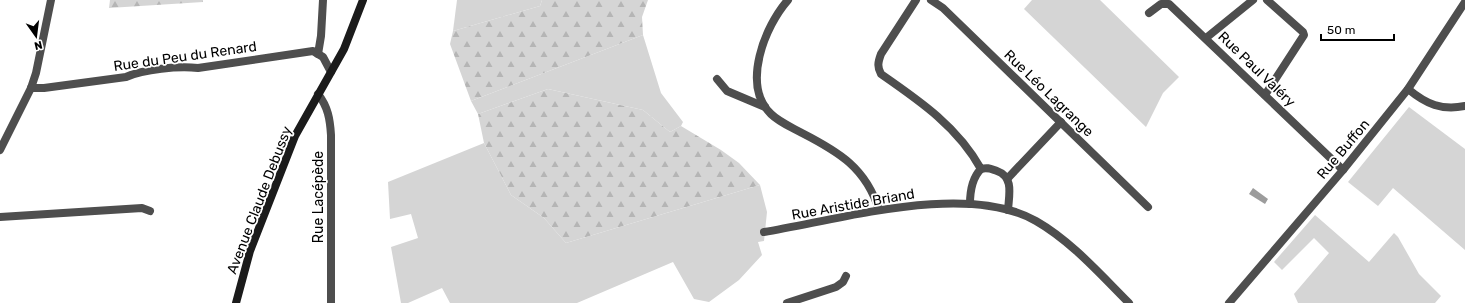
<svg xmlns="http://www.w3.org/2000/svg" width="1465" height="303" viewBox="0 0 1465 303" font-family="Rubik,sans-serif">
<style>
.green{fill:#d5d5d5}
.forest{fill:url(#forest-firs)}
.water{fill:#9c9c9c}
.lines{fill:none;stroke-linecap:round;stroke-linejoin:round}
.minor{stroke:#4e4e4e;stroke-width:8}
.tertiary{stroke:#4e4e4e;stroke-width:8}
.secondary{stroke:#1b1b1b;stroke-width:8}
.labels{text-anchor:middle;stroke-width:3.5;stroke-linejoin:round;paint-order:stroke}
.street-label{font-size:14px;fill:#000;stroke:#fff}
</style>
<defs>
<pattern id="forest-firs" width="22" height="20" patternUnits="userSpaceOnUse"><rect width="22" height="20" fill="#d5d5d5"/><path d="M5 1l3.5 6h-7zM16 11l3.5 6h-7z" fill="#b5b5b5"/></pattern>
</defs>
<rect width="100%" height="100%" fill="#fff"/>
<g class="green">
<path d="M457 0H542L540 6 453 31Z"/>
<path d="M1032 0H1100L1179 77 1163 93 1146 127 1024 9Z"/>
<path d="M643 35 661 93 683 122 681 126 670 132 643 110 548 89 478 114 471 101Z"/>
<path d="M1409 107 1465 149V250L1393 188 1378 206 1348 182Z"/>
<path d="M484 143 511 195 544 218 566 243 760 185 767 212 764 241 758 242 762 255 739 280 709 302 694 299 673 262 577 303H450L442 288 408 303H401L391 247 418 238 411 214 390 219 388 182Z"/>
<path d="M1315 215 1369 262 1394 233 1398 237 1419 274 1441 296 1435 303H1298L1294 294 1329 253 1314 238 1282 270 1274 262Z"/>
</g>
<g class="forest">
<path d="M110 0H203V2L109 8Z"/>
<path d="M542 0H648L642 17 643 35 471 101 450 44 453 31 540 6Z"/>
<path d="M548 89 643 110 670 132 681 126 721 150 739 163 760 185 566 243 544 218 511 195 484 143 478 114Z"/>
</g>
<path class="water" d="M1253 188 1268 199 1265 204 1249 194Z"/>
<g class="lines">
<g class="minor">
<path d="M788 0C765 26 741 85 771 114 779 122 791 127 802 133 839 152 866 168 879 210"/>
<path d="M916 0 881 54C878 62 877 67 881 74 920 101 958 127 981 169 988 167 991 169 997 171 1014 177 1009 195 1008 210"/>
<path d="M931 0 943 8 1148 207"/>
<path d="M1149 13 1161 4H1169L1343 170"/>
<path d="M1206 38 1253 0"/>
<path d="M318 54 321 36 323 0"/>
<path d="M717 79 727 91 765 107"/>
<path d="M31 88H44L126 77C144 69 178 66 198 68L313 51 323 57 331 72"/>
<path d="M1408 89C1426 104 1442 111 1465 106"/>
<path d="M318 94C328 107 330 119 331 135V303"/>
<path d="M1265 95 1304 35 1303 32 1267 0"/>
<path d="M1008 178 1061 122"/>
<path d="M970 204C970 191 972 178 981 169"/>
<path d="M0 217 142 208 150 211"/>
<path d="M764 232C839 220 966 181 1036 221 1071 241 1100 274 1129 303"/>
<path d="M787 303 836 287 843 282 846 276"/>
<path d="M1229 303 1343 170 1408 89 1465 2"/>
</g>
<path class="tertiary" d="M0 150 31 88 36 73 51 0"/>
<path class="secondary" d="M236 303 250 251 295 136 344 49 363 0"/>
</g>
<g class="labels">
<g class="street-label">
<text transform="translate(185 56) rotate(-8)" y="5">Rue du Peu du Renard</text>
<text transform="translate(1257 69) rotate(44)" y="5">Rue Paul Valéry</text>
<text transform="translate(1049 93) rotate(44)" y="5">Rue Léo Lagrange</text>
<text transform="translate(1343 149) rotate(-50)" y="5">Rue Buffon</text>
<text transform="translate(318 197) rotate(-90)" y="5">Rue Lacépède</text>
<text transform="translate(259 200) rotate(-69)" y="5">Avenue Claude Debussy</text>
<text transform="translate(853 204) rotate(-10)" y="5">Rue Aristide Briand</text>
</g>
</g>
<g transform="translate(36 36) rotate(166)" stroke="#ffffff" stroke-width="3" paint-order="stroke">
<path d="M0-3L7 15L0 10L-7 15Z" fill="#000000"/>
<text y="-6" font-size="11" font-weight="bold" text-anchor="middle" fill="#000000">N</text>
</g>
<path d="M1321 34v6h73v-6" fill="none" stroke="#000000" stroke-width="2"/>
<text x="1327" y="34" font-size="12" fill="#000000" stroke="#ffffff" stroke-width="3" paint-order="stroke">50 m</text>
</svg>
